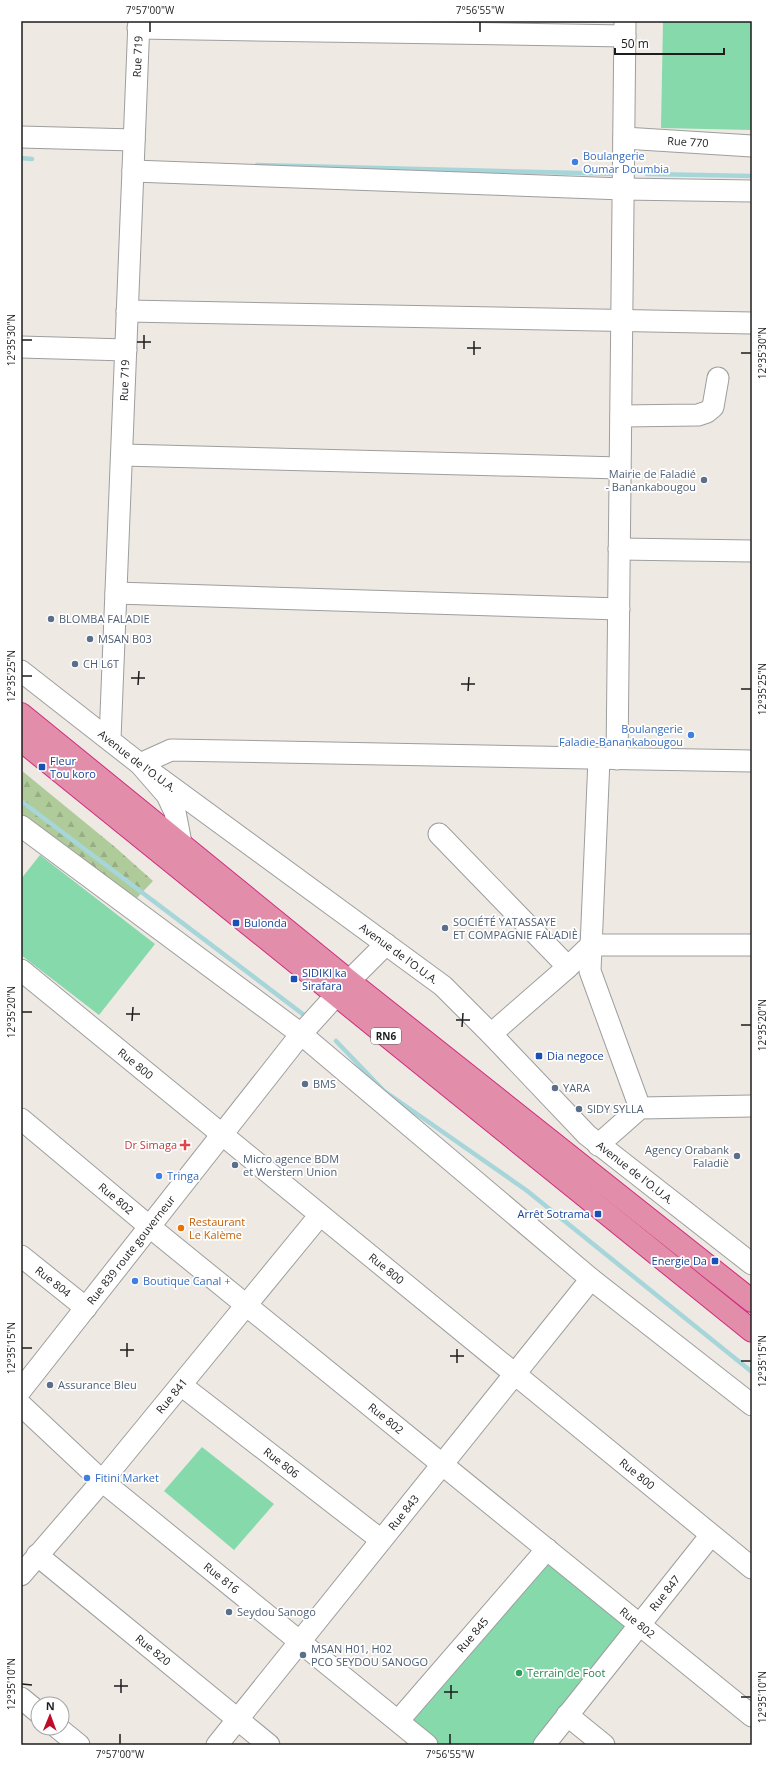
<svg xmlns="http://www.w3.org/2000/svg" width="773" height="1766" viewBox="0 0 773 1766" font-family="'Open Sans',sans-serif">
<style>
.forest{fill:url(#forest-firs)}
.pitch{fill:#85d9ab}
.lines{fill:none;stroke-linecap:round;stroke-linejoin:round}
.stream{stroke:#a6d6d9;stroke-width:4.5}
.minor-casing{stroke:#9e9e9e;stroke-width:23}
.highway-casing{stroke:#d02c7e;stroke-width:24}
.minor{stroke:#fff;stroke-width:21}
.highway{stroke:#e28eab;stroke-width:22}
.ticks{fill:none;stroke:#1d1d1d;stroke-width:1.5}
.shop-dot{fill:#3f7fe0;stroke:#fff;stroke-width:1.5}
.service-dot{fill:#5c6f8a;stroke:#fff;stroke-width:1.5}
.transit-dot{fill:#1a4fb4;stroke:#fff;stroke-width:1.5}
.health-dot{fill:#e0444e;stroke:#fff;stroke-width:1.5}
.food-dot{fill:#e8710a;stroke:#fff;stroke-width:1.5}
.leisure-dot{fill:#2e9e5b;stroke:#fff;stroke-width:1.5}
.labels{text-anchor:middle;stroke-width:3.5;stroke-linejoin:round;paint-order:stroke}
.shield{fill:#fff;stroke:#616161;stroke-width:1}
.shield-label{font-size:10px;font-weight:bold;fill:#1d1d1d}
.street-label{font-size:11px;fill:#1d1d1d;stroke:#fff}
.shop-label{font-size:11px;fill:#366cbe;stroke:#fff;text-anchor:start}
.service-label{font-size:11px;fill:#4e5e75;stroke:#fff;text-anchor:start}
.transit-label{font-size:11px;fill:#164399;stroke:#fff;text-anchor:start}
.health-label{font-size:11px;fill:#be3a42;stroke:#fff;text-anchor:end}
.food-label{font-size:11px;fill:#c56008;stroke:#fff;text-anchor:start}
.leisure-label{font-size:11px;fill:#27864d;stroke:#fff;text-anchor:start}
.neatline{fill:none;stroke:#1d1d1d;stroke-width:1.5}
.ticks-label{font-size:10px;text-anchor:middle;fill:#1d1d1d}
</style>
<defs>
<pattern id="forest-firs" width="22" height="20" patternUnits="userSpaceOnUse"><rect width="22" height="20" fill="#b0cb9a"/><path d="M5 1l3.5 6h-7zM16 11l3.5 6h-7z" fill="#97ae84"/></pattern>
</defs>
<rect width="100%" height="100%" fill="#eee9e3"/>
<path class="forest" d="M21 770 115 847 153 881 134 901 21 813Z"/>
<g class="pitch">
<path d="M663 21H752V130L661 128Z"/>
<path d="M40 855 155 944 99 1015 21 955V879Z"/>
<path d="M202 1447 274 1504 234 1550 164 1491Z"/>
<path d="M547 1557 631 1625 536 1745H436L404 1721Z"/>
</g>
<g class="lines">
<g class="stream">
<path d="M21 158 32 159"/>
<path d="M257 165 618 174"/>
<path d="M647 174 752 176"/>
<path d="M21 801 308 1018"/>
<path d="M336 1041 384 1091 526 1190 752 1372"/>
</g>
<g class="minor-casing">
<g id="minor">
<path d="M138 28 625 36"/>
<path d="M21 137 134 140"/>
<path id="s1" d="M624 138 752 146"/>
<path d="M133 171 623 189 752 191"/>
<path d="M127 311 752 323"/>
<path d="M21 347 126 350"/>
<path d="M621 416 698 415 707 412 713 407 718 378"/>
<path d="M122 455 620 468"/>
<path d="M619 549 752 551"/>
<path d="M116 593 619 609"/>
<path id="s2" d="M21 671 140 764 443 986 491 1034 587 1135 752 1264"/>
<path id="s3" d="M110 739 139 21"/>
<path d="M599 759 590 971 640 1108"/>
<path d="M617 759 625 21"/>
<path d="M21 826 301 1034 591 1279 752 1405"/>
<path d="M439 834 568 967"/>
<path d="M181 843 175 812 167 795 140 764 171 750 752 761"/>
<path id="s4" d="M21 970 752 1568"/>
<path d="M491 1034 568 967 591 945H752"/>
<path id="s5" d="M21 1119 150 1227 752 1716"/>
<path d="M598 1145 640 1108 752 1106"/>
<path id="s6" d="M21 1256 86 1308"/>
<path id="s7" d="M181 1385 381 1540"/>
<path id="s8" d="M21 1390 301 1034 349 981 386 944"/>
<path id="s9" d="M21 1405 102 1481 427 1745"/>
<path id="s10" d="M37 1555 269 1745"/>
<path id="s11" d="M21 1575 102 1481 320 1215"/>
<path d="M21 1698 38 1712"/>
<path d="M567 1715 604 1745"/>
<path id="s12" d="M398 1721 547 1549"/>
<path d="M58 1728 79 1745"/>
<path id="s13" d="M217 1745 591 1279"/>
<path id="s14" d="M544 1745 711 1535"/>
</g>
</g>
<g class="highway-casing">
<g id="highway">
<path d="M21 714 349 981 752 1301"/>
<path d="M21 740 752 1331"/>
</g>
</g>
<use href="#minor" class="minor"/>
<use href="#highway" class="highway"/>
</g>
<path class="ticks" d="M150 32V22M480 32V22M22 340H32M137 342H151M467 348H481M144 349V335M741 353H751M474 355V341M22 676H32M131 678H145M461 684H475M138 685 139 671M741 689H751M468 691 469 677M22 1012H32M126 1014H140M456 1020H470M132 1021 133 1007M741 1025H751M462 1027 463 1013M22 1348H32M120 1350H134M450 1356H464M127 1357V1343M741 1361H751M457 1363V1349M22 1684 32 1685M114 1686H128M444 1692H458M121 1693V1679M741 1697H751M451 1699V1685M120 1744V1734M450 1744V1734"/>
<g class="shop-dot">
<circle cx="575" cy="162" r="4"/>
<circle cx="691" cy="735" r="4"/>
<circle cx="159" cy="1176" r="4"/>
<circle cx="135" cy="1281" r="4"/>
<circle cx="87" cy="1478" r="4"/>
</g>
<g class="service-dot">
<circle cx="704" cy="480" r="4"/>
<circle cx="51" cy="619" r="4"/>
<circle cx="90" cy="639" r="4"/>
<circle cx="75" cy="664" r="4"/>
<circle cx="445" cy="928" r="4"/>
<circle cx="305" cy="1084" r="4"/>
<circle cx="555" cy="1088" r="4"/>
<circle cx="579" cy="1109" r="4"/>
<circle cx="737" cy="1156" r="4"/>
<circle cx="235" cy="1165" r="4"/>
<circle cx="50" cy="1385" r="4"/>
<circle cx="229" cy="1612" r="4"/>
<circle cx="303" cy="1655" r="4"/>
</g>
<g class="transit-dot">
<rect x="38" y="763" width="8" height="8" rx="2"/>
<rect x="232" y="919" width="8" height="8" rx="2"/>
<rect x="290" y="975" width="8" height="8" rx="2"/>
<rect x="535" y="1052" width="8" height="8" rx="2"/>
<rect x="594" y="1210" width="8" height="8" rx="2"/>
<rect x="711" y="1257" width="8" height="8" rx="2"/>
</g>
<path class="health-dot" d="M183 1139h4v4h4v4h-4v4h-4v-4h-4v-4h4z"/>
<circle class="food-dot" cx="181" cy="1228" r="4"/>
<circle class="leisure-dot" cx="519" cy="1673" r="4"/>
<g class="labels">
<rect class="shield" x="371" y="1028" width="30" height="16" rx="3"/>
<g class="shield-label">
<text x="386" y="1040">RN6</text>
</g>
<g class="street-label">
<text dy="4" stroke="none"><textPath href="#s3" startOffset="683">Rue 719</textPath></text>
<text dy="4" stroke="none"><textPath href="#s1" startOffset="64">Rue 770</textPath></text>
<text dy="4" stroke="none"><textPath href="#s3" startOffset="359">Rue 719</textPath></text>
<text dy="4" stroke="none"><textPath href="#s2" startOffset="147">Avenue de l'O.U.A.</textPath></text>
<text dy="4" stroke="none"><textPath href="#s2" startOffset="472">Avenue de l'O.U.A.</textPath></text>
<text dy="4" stroke="none"><textPath href="#s4" startOffset="148">Rue 800</textPath></text>
<text dy="4" stroke="none"><textPath href="#s2" startOffset="795">Avenue de l'O.U.A.</textPath></text>
<text dy="4" stroke="none"><textPath href="#s5" startOffset="124">Rue 802</textPath></text>
<text dy="4" stroke="none"><textPath href="#s8" startOffset="178">Rue 839 route gouverneur</textPath></text>
<text dy="4" stroke="none"><textPath href="#s4" startOffset="472">Rue 800</textPath></text>
<text dy="4" stroke="none"><textPath href="#s6" startOffset="41">Rue 804</textPath></text>
<text dy="4" stroke="none"><textPath href="#s11" startOffset="234">Rue 841</textPath></text>
<text dy="4" stroke="none"><textPath href="#s5" startOffset="472">Rue 802</textPath></text>
<text dy="4" stroke="none"><textPath href="#s7" startOffset="127">Rue 806</textPath></text>
<text dy="4" stroke="none"><textPath href="#s4" startOffset="796">Rue 800</textPath></text>
<text dy="4" stroke="none"><textPath href="#s13" startOffset="298">Rue 843</textPath></text>
<text dy="4" stroke="none"><textPath href="#s9" startOffset="265">Rue 816</textPath></text>
<text dy="4" stroke="none"><textPath href="#s14" startOffset="194">Rue 847</textPath></text>
<text dy="4" stroke="none"><textPath href="#s5" startOffset="796">Rue 802</textPath></text>
<text dy="4" stroke="none"><textPath href="#s12" startOffset="114">Rue 845</textPath></text>
<text dy="4" stroke="none"><textPath href="#s10" startOffset="150">Rue 820</textPath></text>
</g>
<g class="shop-label">
<text x="583" y="160">Boulangerie<tspan x="583" dy="13">Oumar Doumbia</tspan></text>
<text x="683" y="733" text-anchor="end">Boulangerie<tspan x="683" dy="13">Faladie-Banankabougou</tspan></text>
<text x="167" y="1180">Tringa</text>
<text x="143" y="1285">Boutique Canal +</text>
<text x="95" y="1482">Fitini Market</text>
</g>
<g class="service-label">
<text x="696" y="478" text-anchor="end">Mairie de Faladié<tspan x="696" dy="13">- Banankabougou</tspan></text>
<text x="59" y="623">BLOMBA FALADIE</text>
<text x="98" y="643">MSAN B03</text>
<text x="83" y="668">CH L6T</text>
<text x="453" y="926">SOCIÉTÉ YATASSAYE<tspan x="453" dy="13">ET COMPAGNIE FALADIÈ</tspan></text>
<text x="313" y="1088">BMS</text>
<text x="563" y="1092">YARA</text>
<text x="587" y="1113">SIDY SYLLA</text>
<text x="729" y="1154" text-anchor="end">Agency Orabank<tspan x="729" dy="13">Faladiè</tspan></text>
<text x="243" y="1163">Micro agence BDM<tspan x="243" dy="13">et Werstern Union</tspan></text>
<text x="58" y="1389">Assurance Bleu</text>
<text x="237" y="1616">Seydou Sanogo</text>
<text x="311" y="1653">MSAN H01, H02<tspan x="311" dy="13">PCO SEYDOU SANOGO</tspan></text>
</g>
<g class="transit-label">
<text x="50" y="765">Fleur<tspan x="50" dy="13">Tou koro</tspan></text>
<text x="244" y="927">Bulonda</text>
<text x="302" y="977">SIDIKI ka<tspan x="302" dy="13">Sirafara</tspan></text>
<text x="547" y="1060">Dia negoce</text>
<text x="590" y="1218" text-anchor="end">Arrêt Sotrama</text>
<text x="707" y="1265" text-anchor="end">Energie Da</text>
</g>
<g class="health-label">
<text x="177" y="1149">Dr Simaga</text>
</g>
<g class="food-label">
<text x="189" y="1226">Restaurant<tspan x="189" dy="13">Le Kalème</tspan></text>
</g>
<g class="leisure-label">
<text x="527" y="1677">Terrain de Foot</text>
</g>
</g>
<rect width="773" height="1766" fill="none" stroke="#ffffff" stroke-width="44"/>
<g transform="translate(50 1716) rotate(1)"><circle r="19" fill="#ffffff" stroke="#a5a5a5"/>
<path d="M0-3L7 15L0 10L-7 15Z" fill="#c00a27"/>
<text y="-6" font-size="11" font-weight="bold" text-anchor="middle" fill="#1d1d1d">N</text>
</g>
<path d="M615 48v6h109v-6" fill="none" stroke="#1d1d1d" stroke-width="2"/>
<text x="621" y="48" font-size="12" fill="#1d1d1d" stroke="#ffffff" stroke-width="3" paint-order="stroke">50 m</text>
<rect x="22" y="22" width="729" height="1722" class="neatline"/>
<g class="ticks-label">
<text x="150" y="14">7°57'00"W</text>
<text x="480" y="14">7°56'55"W</text>
<text transform="translate(11 340) rotate(-90)" y="4">12°35'30"N</text>
<text transform="translate(762 353) rotate(-90)" y="4">12°35'30"N</text>
<text transform="translate(11 676) rotate(-90)" y="4">12°35'25"N</text>
<text transform="translate(762 689) rotate(-90)" y="4">12°35'25"N</text>
<text transform="translate(11 1012) rotate(-90)" y="4">12°35'20"N</text>
<text transform="translate(762 1025) rotate(-90)" y="4">12°35'20"N</text>
<text transform="translate(11 1348) rotate(-90)" y="4">12°35'15"N</text>
<text transform="translate(762 1361) rotate(-90)" y="4">12°35'15"N</text>
<text transform="translate(11 1684) rotate(-90)" y="4">12°35'10"N</text>
<text transform="translate(762 1697) rotate(-90)" y="4">12°35'10"N</text>
<text x="120" y="1758">7°57'00"W</text>
<text x="450" y="1758">7°56'55"W</text>
</g>
</svg>
